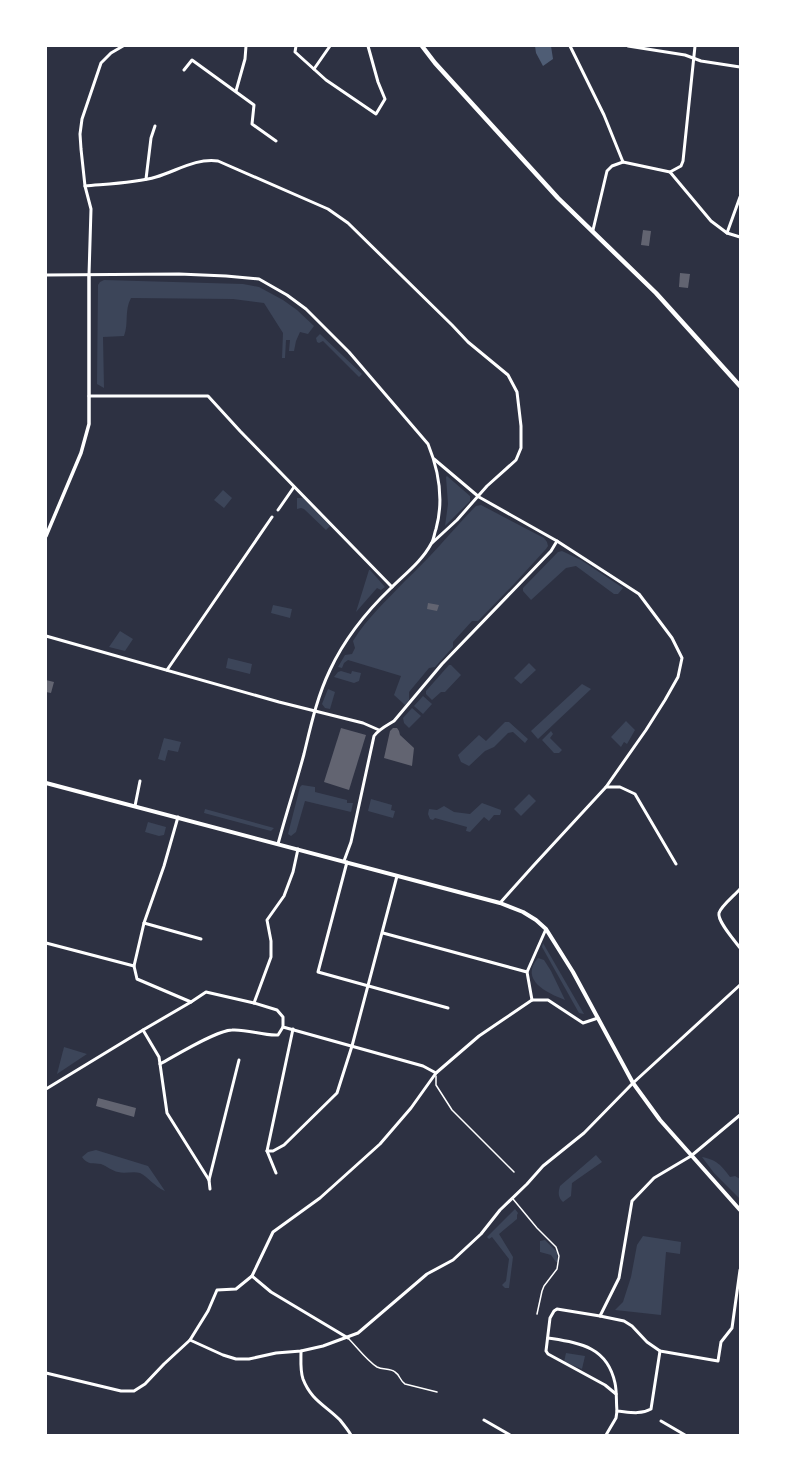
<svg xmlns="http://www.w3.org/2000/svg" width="786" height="1481" viewBox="0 0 786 1481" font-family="Montserrat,sans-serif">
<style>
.green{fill:#3c4559}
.water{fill:#4f5d75}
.building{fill:#626471}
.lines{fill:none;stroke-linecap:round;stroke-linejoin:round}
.service{stroke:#fff;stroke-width:1.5}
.minor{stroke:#fff;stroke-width:3}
.tertiary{stroke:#fff;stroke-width:3.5}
.secondary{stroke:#fff;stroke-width:4}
.primary{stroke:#fff;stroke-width:4.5}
</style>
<rect width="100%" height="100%" fill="#2d3142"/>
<g class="green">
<path d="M104 280 243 284 259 287 283 300 297 310 314 326 308 334 300 332 296 341 294 351H289L290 340H286L285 358H282L283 333 264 303 233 299 131 298C124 311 129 323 124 336L103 337 104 388 97 384 98 285 100 282Z"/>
<path d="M320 334 362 374 359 377 323 341 319 343 317 342 316 338Z"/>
<path d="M447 476 470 496V501L445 526 448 504 446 477Z"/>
<path d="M223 490 232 498 224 508 214 500Z"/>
<path d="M297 498H303L330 526 326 530 304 509 301 508 297 509Z"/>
<path d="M481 505 544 538 547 542 548 546 546 549 514 584 478 621H472L453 642V647L435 667 429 668 409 692V700L405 705 394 695 401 676 348 660 344 663 342 668 338 667 345 655 352 654 355 648 353 641C367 618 387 600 405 581 429 559 450 533 472 510L476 506Z"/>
<path d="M562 551 581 560 623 588 618 594H614L576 566 566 568 531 600 523 591V588L558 552Z"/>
<path d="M369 570H370L385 587 381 590 377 588 356 612Z"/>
<path d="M273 605 292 609 290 618 271 613Z"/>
<path d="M120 631 133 639 125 651 109 647Z"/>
<path d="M228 658 252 664 250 674 226 668Z"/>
<path d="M529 663 536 670 521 684 514 678Z"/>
<path d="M449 665H451L461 675 445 692H441L432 700 426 694V691Z"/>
<path d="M341 671 351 674 352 671 361 673 359 681 354 683 334 677 338 672Z"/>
<path d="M582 684 591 689 538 739 531 731Z"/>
<path d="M328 689 335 692 330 709 325 708 322 704Z"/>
<path d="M423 696 432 704 423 714 414 706Z"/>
<path d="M412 708 421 716 409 728 404 723 403 718Z"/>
<path d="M626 721 635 730 627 744 624 742 621 747 611 737Z"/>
<path d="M505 722H509L528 739 525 743 513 732 508 733 494 747 485 751 469 766 461 762 458 755 479 735 486 741Z"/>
<path d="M551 731 553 734 550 738 562 750 559 753H554L542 740Z"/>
<path d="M164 738 181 742 178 752 168 750 165 761 158 759Z"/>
<path d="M302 785 315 787V792L347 800V803H353L351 812 305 801 296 832 291 836 288 834 300 787Z"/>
<path d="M529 794 536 801 521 816 514 809Z"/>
<path d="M371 799 392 805 391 810 395 811 393 818 368 811Z"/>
<path d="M482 803 501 810V812L500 815H494L489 821 484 817 470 832 466 831 467 827 435 818 433 820 430 819 428 814 429 809 437 810 444 806 454 812 470 814Z"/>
<path d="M205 809 274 828 271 831 204 813Z"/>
<path d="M148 822 166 827 164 835 159 836 145 832Z"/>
<path d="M543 943 584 1014 579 1013 542 947Z"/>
<path d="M538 958 544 960 551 971 565 1000C547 993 519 980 538 958Z"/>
<path d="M64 1047 87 1054 57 1074Z"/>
<path d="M96 1150 148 1166 165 1191C155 1187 147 1176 140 1173 133 1171 125 1174 118 1172 112 1171 107 1166 101 1164 94 1163 87 1165 82 1157L88 1152Z"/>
<path d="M596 1155 602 1162 572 1183 571 1196 563 1202C558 1197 558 1193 560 1186Z"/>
<path d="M702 1157C717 1160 721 1165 730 1177L735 1176 740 1179V1199L714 1173Z"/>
<path d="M515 1209 518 1213 517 1215V1219L499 1234 513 1257 509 1288H505L502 1285 506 1281 509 1259 492 1237 489 1239 487 1237Z"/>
<path d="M643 1236 681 1242 680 1254 666 1252 661 1315 615 1310 623 1302 631 1277 637 1245Z"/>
<path d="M545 1240 557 1252 558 1262H556L551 1255 540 1252V1241Z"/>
<path d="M566 1353 585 1356 582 1369 564 1362Z"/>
</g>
<path class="water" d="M535 46H551L553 59 543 66 536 53Z"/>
<g class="building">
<path d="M643 230 651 231 649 246 641 245Z"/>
<path d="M680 273 690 274 688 288 679 287Z"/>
<path d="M428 603 439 605 437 611 427 609Z"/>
<path d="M46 680 54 682 51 693 46 692Z"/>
<path d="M341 728 366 735 349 790 324 782Z"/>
<path d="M393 728H397L399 731 400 735 414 748 412 766 384 758 390 731Z"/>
<path d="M98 1098 136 1108 134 1117 96 1106Z"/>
</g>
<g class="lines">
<g class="service">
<path d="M436 1076V1085L452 1110 514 1172"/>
<path d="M513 1199 537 1228 556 1247 559 1256 557 1269 544 1286 542 1291 537 1314"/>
<path d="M348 1338C356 1346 367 1361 377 1367 383 1370 390 1368 395 1372 400 1375 400 1381 405 1384L437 1392"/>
</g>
<g class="minor">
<path d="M296 46 295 52 326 80 376 114 385 99 378 82 368 46"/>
<path d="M570 46 604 115 623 162"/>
<path d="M628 46 685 55 701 61 740 67"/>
<path d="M314 69 330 46"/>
<path d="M184 70 192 60 254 105 252 124 276 141"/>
<path d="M236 91 245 59 246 46"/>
<path d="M670 172 681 166 683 161 695 46"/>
<path d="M146 179 151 138 155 126"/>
<path d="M85 186C107 184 136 183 156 177 177 171 195 158 218 161L328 209 348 223 452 325 468 342 508 375 517 392 521 426V448L516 460 487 486 457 520 432 543"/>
<path d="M593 230 607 171 612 166 623 162 670 172 711 221 727 233 740 237"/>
<path d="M727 233 740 197"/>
<path d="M46 275 179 274 226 276 259 279 287 295 306 309 349 352 428 444C439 471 444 500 436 529 434 534 434 540 431 544 422 561 405 574 391 588 367 611 344 640 330 670 317 697 311 725 304 754 296 784 286 814 278 844"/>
<path d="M89 275 91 209 85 186 81 149 80 134 82 119 101 63 111 53 123 46"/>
<path d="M89 396H208L240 431 392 587"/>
<path d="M434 459 479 497 557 541 639 594 672 638 682 658 678 677 665 700 646 730 606 787"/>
<path d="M278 510 294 487"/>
<path d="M46 636 279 702 363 723 379 730"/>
<path d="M167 670 272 517"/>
<path d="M135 806 140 781"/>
<path d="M178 817 164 866 144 923 134 966 137 979 191 1002 206 992 254 1003 277 1010 283 1017V1027L423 1066 436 1073"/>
<path d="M344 861 351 842 374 736C379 729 386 726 394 721L442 664 551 551 557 541"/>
<path d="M347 862 318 972 448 1008"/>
<path d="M740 889C735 895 721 906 719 913 717 921 735 941 740 948"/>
<path d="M500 903 534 865 606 787H620L635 794 676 864"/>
<path d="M144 923 201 939"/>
<path d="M383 933 527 972 532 1000"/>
<path d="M46 943 134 966"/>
<path d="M527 972 546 929"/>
<path d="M254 1003 271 957V941L267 920 284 896 293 872 298 849"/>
<path d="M293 1029 267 1151H273L284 1145 337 1093 352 1046 397 876"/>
<path d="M143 1030 159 1057 167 1113 209 1180"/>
<path d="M160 1064C175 1056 217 1030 232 1030 248 1029 263 1036 278 1035L283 1027"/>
<path d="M46 1089 143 1030 191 1002"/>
<path d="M267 1151 276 1173"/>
<path d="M210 1189 209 1180 239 1060"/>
<path d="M252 1276 271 1292 348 1338"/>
<path d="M600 1316 619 1278 632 1201 654 1178 691 1156 740 1115"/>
<path d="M548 1338C579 1343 607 1346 615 1383 617 1392 616 1402 617 1411 629 1412 640 1415 651 1409L660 1351"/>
<path d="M190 1340 223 1355 236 1359H249L276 1353 301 1351 323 1346 358 1333 427 1274 453 1260 481 1234 500 1210 527 1184 543 1166 584 1133 633 1083 740 985"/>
<path d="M301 1351C301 1360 300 1370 303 1379 311 1400 325 1405 340 1420 344 1425 348 1430 351 1435"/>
<path d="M46 1373 121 1391H134L145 1384 164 1364 190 1340 208 1311 217 1290 236 1289 252 1276 273 1232 320 1198 380 1144 411 1108 436 1073 479 1036 532 1000H548L583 1023 598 1018"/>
<path d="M616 1394 605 1385 548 1354 546 1351 550 1318 554 1311 557 1309 600 1316 624 1321 632 1326 647 1342 660 1351 718 1361 721 1342 732 1328 740 1270"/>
<path d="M484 1420 510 1435"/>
<path d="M661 1421 685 1435"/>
<path d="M606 1435 616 1418 617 1411"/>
</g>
<path class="tertiary" d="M46 536 81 453 89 424V275"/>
<path class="secondary" d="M46 783 500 903 523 912 536 920 546 929 573 972 633 1083 660 1120 740 1210"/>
<path class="primary" d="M422 46 435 63 558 198 656 293 740 386"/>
</g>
<rect width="786" height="1481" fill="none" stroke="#ffffff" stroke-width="94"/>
</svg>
